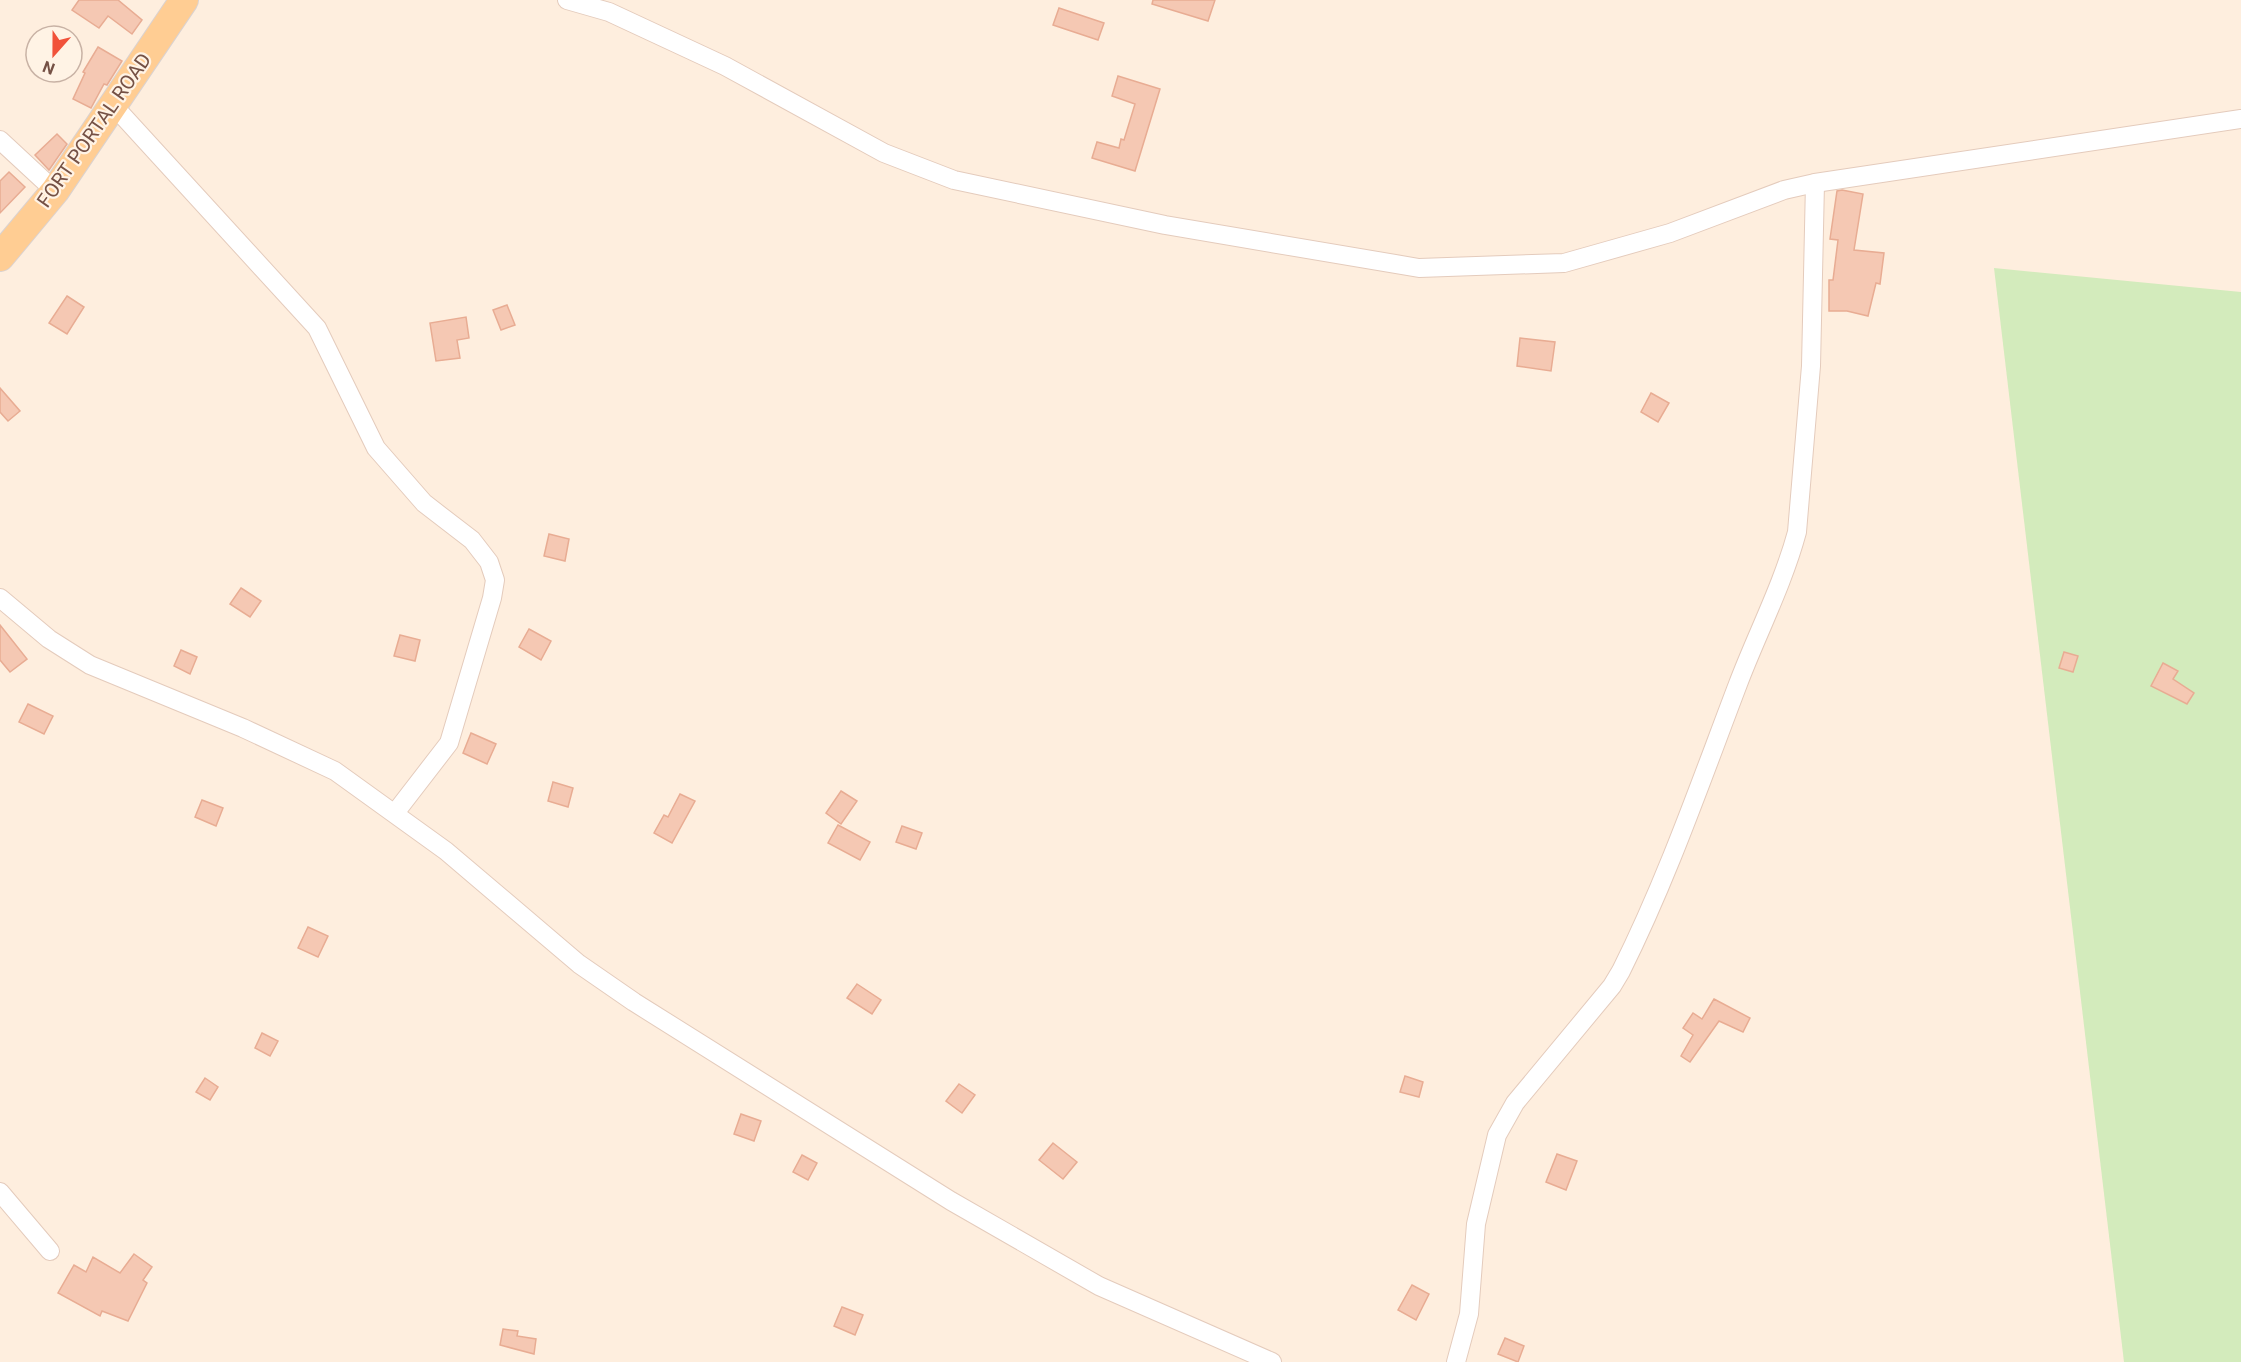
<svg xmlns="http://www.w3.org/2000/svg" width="2241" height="1362" viewBox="0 0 2241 1362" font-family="Roboto,sans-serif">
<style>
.green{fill:#d3ebbc}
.building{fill:#f5c8b3;stroke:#e8ac93;stroke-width:1.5}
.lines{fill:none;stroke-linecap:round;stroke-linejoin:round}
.street-casing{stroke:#e4cbbc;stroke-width:20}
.primary-casing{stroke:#dbd2cf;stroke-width:30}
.street{stroke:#fff;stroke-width:18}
.primary{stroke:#ffcd93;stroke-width:28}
.labels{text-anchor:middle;stroke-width:4.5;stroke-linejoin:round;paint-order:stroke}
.street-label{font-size:20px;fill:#755145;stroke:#fff3e5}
</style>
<rect width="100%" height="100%" fill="#feeede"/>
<path class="green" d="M1994 268 2241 292V1362H2124Z"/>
<g class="building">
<path d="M79 0H118L142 20 132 34 108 16 99 28 72 10Z"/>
<path d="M1153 0H1215L1208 21 1152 4Z"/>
<path d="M1059 8 1104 23 1098 40 1053 25Z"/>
<path d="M98 47 122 61 107 85 104 84 91 108 73 99 85 73 83 72Z"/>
<path d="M1118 76 1160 89 1135 171 1092 158 1097 142 1119 148 1121 139 1124 140 1135 104 1112 96Z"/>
<path d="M57 134 67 144 49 170 35 155Z"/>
<path d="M9 172 25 187 0 213V181Z"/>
<path d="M1842 190 1863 194 1854 250 1884 253 1880 284 1876 283 1868 316 1847 311H1829V280H1833L1838 240 1830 239 1837 191Z"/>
<path d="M67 296 84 307 67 334 49 323Z"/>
<path d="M507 305 515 325 501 330 493 310Z"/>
<path d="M466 317 469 338 457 340 460 358 436 361 430 323Z"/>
<path d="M1520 338 1555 342 1551 371 1517 366Z"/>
<path d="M0 388 20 411 8 421 0 412Z"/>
<path d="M1651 393 1669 403 1658 422 1641 412Z"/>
<path d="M549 534 569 539 565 561 544 556Z"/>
<path d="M241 588 261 601 250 617 230 604Z"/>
<path d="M0 625 27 659 10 672 0 660Z"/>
<path d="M529 629 551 641 541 660 519 647Z"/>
<path d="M400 635 420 640 415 661 394 656Z"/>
<path d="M181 650 197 657 190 674 174 666Z"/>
<path d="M2064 652 2078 656 2073 672 2059 668Z"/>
<path d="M2163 663 2178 671 2173 679 2194 693 2187 704 2151 686Z"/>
<path d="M28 704 53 716 44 734 19 722Z"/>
<path d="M471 733 496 744 487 764 463 753Z"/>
<path d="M553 782 573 788 568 807 548 801Z"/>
<path d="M841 791 857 801 841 824 826 813Z"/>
<path d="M680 794 695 801 672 843 654 833 664 815 668 817Z"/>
<path d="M202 800 223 808 216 826 195 817Z"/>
<path d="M838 825 870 842 860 860 828 843Z"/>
<path d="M902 826 922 833 916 849 896 842Z"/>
<path d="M308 927 328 936 318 957 298 948Z"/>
<path d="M857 984 881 1000 872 1014 847 998Z"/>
<path d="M1714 999 1750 1018 1743 1032 1719 1021 1690 1062 1681 1056 1693 1035 1683 1028 1693 1013 1702 1019Z"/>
<path d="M262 1033 278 1041 270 1056 255 1048Z"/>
<path d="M1405 1076 1423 1082 1419 1097 1400 1092Z"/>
<path d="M205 1078 218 1087 210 1100 196 1092Z"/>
<path d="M959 1084 975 1095 962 1113 946 1101Z"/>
<path d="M741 1114 761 1121 754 1141 734 1134Z"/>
<path d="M1053 1143 1077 1162 1063 1179 1039 1160Z"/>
<path d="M1557 1154 1577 1161 1566 1190 1546 1182Z"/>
<path d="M802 1155 817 1163 808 1180 793 1172Z"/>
<path d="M134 1254 152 1267 143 1280 147 1283 128 1321 102 1311 100 1316 58 1293 74 1265 86 1272 93 1257 120 1273Z"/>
<path d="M1412 1285 1429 1294 1416 1320 1398 1310Z"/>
<path d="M842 1307 863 1315 855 1335 834 1326Z"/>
<path d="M503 1329 518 1331 517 1336 536 1339 534 1354 500 1345Z"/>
<path d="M1505 1338 1524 1346 1518 1362 1498 1354Z"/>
</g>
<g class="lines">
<g class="street-casing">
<g id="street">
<path d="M567 0 609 12 725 66 884 153 954 180 1165 225 1419 268 1564 263 1670 233 1784 190 1815 183 2241 119"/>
<path d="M113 105 317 328 376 448 424 503 472 540 489 562 495 580 492 598 449 743 395 813"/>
<path d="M0 140 55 191"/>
<path d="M0 598 49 639 90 665 243 728 335 771 446 851 579 964 634 1002 951 1201 1099 1286 1272 1362"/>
<path d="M0 1192 50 1251"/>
<path d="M1456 1362 1469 1314 1476 1224 1497 1135 1515 1103 1612 986 1621 971C1667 879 1701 781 1738 684 1757 634 1783 584 1797 532L1811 366 1815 183"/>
</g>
</g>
<g class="primary-casing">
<path id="primary" d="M0 257 55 191 184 0"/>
</g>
<use href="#street" class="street"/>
<use href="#primary" class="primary"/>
</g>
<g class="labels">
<g class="street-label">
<text transform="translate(94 130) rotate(-55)" y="7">FORT PORTAL ROAD</text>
</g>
</g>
<g transform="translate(54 54) rotate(201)"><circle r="28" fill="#fff3e5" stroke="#c8b2a5" stroke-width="1.5"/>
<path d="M0-4.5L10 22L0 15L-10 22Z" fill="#f1523a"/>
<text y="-9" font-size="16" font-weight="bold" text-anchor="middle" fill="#755145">N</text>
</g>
</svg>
